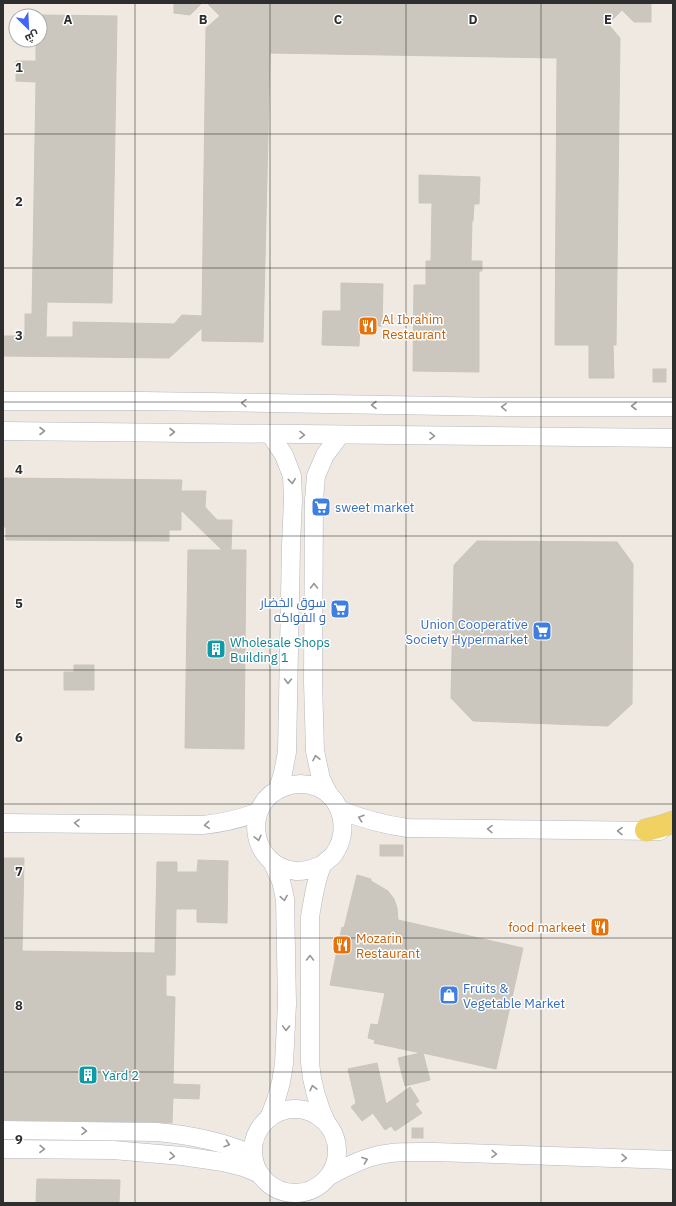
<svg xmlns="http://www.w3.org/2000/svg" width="676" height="1206" viewBox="0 0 676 1206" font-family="'IBM Plex Sans',Cairo,sans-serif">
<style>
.building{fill:#cbc7bf;stroke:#cbc5ba}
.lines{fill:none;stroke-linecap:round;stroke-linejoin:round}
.minor-casing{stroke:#b4b7c1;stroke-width:19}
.major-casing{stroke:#c9c9c9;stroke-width:23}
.minor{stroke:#fff;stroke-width:18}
.major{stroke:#f2d163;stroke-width:22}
.oneway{stroke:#969696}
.grid{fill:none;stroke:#2e2e2e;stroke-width:1;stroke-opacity:0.55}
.labels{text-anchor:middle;stroke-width:3;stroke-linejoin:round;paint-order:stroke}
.food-label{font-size:13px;fill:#c56008;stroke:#fff;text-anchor:start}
.shop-label{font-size:13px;fill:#366cbe;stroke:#fff;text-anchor:start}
.culture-label{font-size:13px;fill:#0d838f;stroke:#fff;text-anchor:start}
.grid-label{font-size:13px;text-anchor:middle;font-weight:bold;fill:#2e2e2e;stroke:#fff;stroke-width:3;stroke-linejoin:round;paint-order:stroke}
</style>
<rect width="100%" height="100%" fill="#efe9e1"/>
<g class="building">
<path d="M174 3H202L190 15 174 13Z"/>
<path d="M207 3H651V22H634L622 10 608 24 620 38 616 345H613L614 378H589V345H555L557 58 270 53 263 342 202 341V328L169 358 3 356V336H25V314H32L36 82 16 81V61H36V40H40V15L117 16 112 303 47 302 46 337H73V322L174 324 182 315 202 316 206 28 220 16Z"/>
<path d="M419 175 480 177 479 204H474L473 221H472L471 261H482V271H479V372L413 371 414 285H426V261H431L432 203H419Z"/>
<path d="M341 283 383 284 382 326H360L359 346 322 345 323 311H341Z"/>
<rect x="653" y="369" width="13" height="13"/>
<path d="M3 478 182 480 181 491H206L205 507 217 520H232L231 550H246L244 749 185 748 188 550H222L181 510V530H169V541L6 540V527H3Z"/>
<path d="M477 541 617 542 633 564 632 704 608 726 473 721 451 698 454 565Z"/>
<path d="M74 665H94V690H64V672H74Z"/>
<rect x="380" y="845" width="23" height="11"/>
<path d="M3 858H24L22 951 155 953 157 862H177V872H197L198 860 228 861 227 923 197 922V909H176L175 975H166V996L175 997 173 1084 200 1085 199 1099 173 1098 172 1123 157 1122 3 1120Z"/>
<path d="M357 875 371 879V881L388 891 394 899 397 908 398 920 523 948 496 1069 423 1053 430 1080 405 1086 398 1058 421 1053 374 1043 375 1040 368 1038 371 1024 378 1025 385 993 330 985 342 927 344 928Z"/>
<path d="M377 1063 386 1104 410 1087 419 1101 415 1104 422 1113 395 1131 391 1126 385 1130 373 1113 362 1121 351 1107 356 1103 348 1069Z"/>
<rect x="412" y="1128" width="11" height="10"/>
<path d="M37 1179 120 1180 119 1203H36Z"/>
</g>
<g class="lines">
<g class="minor-casing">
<g id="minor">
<path d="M3 401H144L505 407H673"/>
<path d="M3 431 673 438"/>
<path d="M270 434 284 455 292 476 293 499 291 546 287 752 283 773 278 789"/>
<path d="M329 795 321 779 315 751 313 682 314 500 316 476 325 455 340 435"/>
<path d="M340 810C363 819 384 825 408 828L660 831"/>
<path d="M3 823 203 825C223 823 240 819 258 812"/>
<path d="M322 865C314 868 305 872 296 871 250 867 241 803 284 787 295 783 306 783 317 787 343 798 350 831 334 854 331 859 324 861 322 866 315 882 313 900 310 917V1063C312 1086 317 1103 327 1124"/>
<circle cx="295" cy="1151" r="42"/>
<path d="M269 1118 276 1100 281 1082 284 1064 287 1004 285 899 281 881 272 862"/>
<path d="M3 1130 157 1132C191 1135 222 1141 253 1155"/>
<path d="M3 1149 113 1150 182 1156 223 1162 243 1167 260 1174"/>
<path d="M329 1176C344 1168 359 1160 375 1156 395 1151 415 1152 435 1152L673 1160"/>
</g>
</g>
<g class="major-casing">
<path id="major" d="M646 830 662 826 673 822"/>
</g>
<use href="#minor" class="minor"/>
<use href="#major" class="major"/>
</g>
<defs><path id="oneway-chevron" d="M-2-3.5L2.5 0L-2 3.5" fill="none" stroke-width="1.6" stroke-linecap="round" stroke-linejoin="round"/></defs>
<g class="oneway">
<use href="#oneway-chevron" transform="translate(244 403) rotate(-179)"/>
<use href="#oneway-chevron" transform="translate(374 405) rotate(-180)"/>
<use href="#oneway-chevron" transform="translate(634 406) rotate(180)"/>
<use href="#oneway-chevron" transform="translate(504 407) rotate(-179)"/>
<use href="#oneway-chevron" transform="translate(42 431)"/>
<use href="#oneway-chevron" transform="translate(172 432)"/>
<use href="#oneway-chevron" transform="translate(302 435) rotate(1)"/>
<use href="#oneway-chevron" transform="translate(432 436) rotate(1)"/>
<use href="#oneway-chevron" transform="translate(292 481) rotate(84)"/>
<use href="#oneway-chevron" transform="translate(314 586) rotate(-90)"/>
<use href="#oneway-chevron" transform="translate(288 681) rotate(91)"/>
<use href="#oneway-chevron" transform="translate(316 758) rotate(-102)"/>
<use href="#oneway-chevron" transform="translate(361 818) rotate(-161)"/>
<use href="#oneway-chevron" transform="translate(77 823) rotate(-179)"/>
<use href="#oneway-chevron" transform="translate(207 825) rotate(175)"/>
<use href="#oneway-chevron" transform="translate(490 829) rotate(-179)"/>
<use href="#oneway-chevron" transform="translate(620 831) rotate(-179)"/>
<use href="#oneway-chevron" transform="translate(258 838) rotate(76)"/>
<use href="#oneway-chevron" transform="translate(284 898) rotate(81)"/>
<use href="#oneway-chevron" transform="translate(310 958) rotate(-90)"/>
<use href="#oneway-chevron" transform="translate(286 1028) rotate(92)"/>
<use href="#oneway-chevron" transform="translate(313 1088) rotate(-104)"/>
<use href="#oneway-chevron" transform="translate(84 1131) rotate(1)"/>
<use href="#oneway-chevron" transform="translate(227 1144) rotate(18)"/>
<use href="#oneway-chevron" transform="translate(42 1149) rotate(1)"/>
<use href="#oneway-chevron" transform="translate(494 1154) rotate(2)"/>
<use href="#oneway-chevron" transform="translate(172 1156) rotate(5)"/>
<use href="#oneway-chevron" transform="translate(624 1158) rotate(2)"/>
<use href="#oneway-chevron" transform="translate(365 1160) rotate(-20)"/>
</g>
<path class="grid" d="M135 3V1203M270 3V1203M406 3V1203M541 3V1203M3 134H673M3 268H673M3 402H673M3 536H673M3 670H673M3 804H673M3 938H673M3 1072H673"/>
<defs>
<g id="restaurant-square" transform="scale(1)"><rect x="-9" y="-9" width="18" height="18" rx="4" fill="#e8710a" stroke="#fff"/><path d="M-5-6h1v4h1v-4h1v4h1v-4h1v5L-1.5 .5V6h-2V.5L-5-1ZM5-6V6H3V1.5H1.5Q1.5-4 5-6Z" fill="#fff"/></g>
<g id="supermarket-square" transform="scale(1)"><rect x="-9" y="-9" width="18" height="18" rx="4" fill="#3f7fe0" stroke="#fff"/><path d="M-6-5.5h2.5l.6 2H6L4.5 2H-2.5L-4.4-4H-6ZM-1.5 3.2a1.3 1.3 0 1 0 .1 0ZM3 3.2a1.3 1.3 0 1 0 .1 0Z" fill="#fff"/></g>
<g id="building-square" transform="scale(1)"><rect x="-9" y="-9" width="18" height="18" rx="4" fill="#0f9aa8" stroke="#fff"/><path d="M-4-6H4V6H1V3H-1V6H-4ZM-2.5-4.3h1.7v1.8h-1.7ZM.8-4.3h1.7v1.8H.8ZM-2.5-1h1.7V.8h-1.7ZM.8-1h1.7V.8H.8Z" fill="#fff"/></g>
<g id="shop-square" transform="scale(1)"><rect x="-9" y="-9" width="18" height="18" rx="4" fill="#3f7fe0" stroke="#fff"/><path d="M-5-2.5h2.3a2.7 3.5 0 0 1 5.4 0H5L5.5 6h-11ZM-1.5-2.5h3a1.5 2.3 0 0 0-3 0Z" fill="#fff"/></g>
</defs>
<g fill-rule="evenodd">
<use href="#restaurant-square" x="368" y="326"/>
<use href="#supermarket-square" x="321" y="507"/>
<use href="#supermarket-square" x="340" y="609"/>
<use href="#supermarket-square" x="542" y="631"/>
<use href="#building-square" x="216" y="649"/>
<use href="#restaurant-square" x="600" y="927"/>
<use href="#restaurant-square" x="342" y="945"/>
<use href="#shop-square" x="449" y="995"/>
<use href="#building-square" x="88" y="1075"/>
</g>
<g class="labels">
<g class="food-label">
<text x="382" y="324">Al Ibrahim<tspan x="382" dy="15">Restaurant</tspan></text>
<text x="586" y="932" text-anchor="end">food markeet</text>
<text x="356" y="943">Mozarin<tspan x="356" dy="15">Restaurant</tspan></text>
</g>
<g class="shop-label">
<text x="335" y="512">sweet market</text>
<text x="326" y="607" text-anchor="end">سوق الخضار<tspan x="326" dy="15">و الفواكه</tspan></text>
<text x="528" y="629" text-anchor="end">Union Cooperative<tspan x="528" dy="15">Society Hypermarket</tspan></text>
<text x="463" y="993">Fruits &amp;<tspan x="463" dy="15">Vegetable Market</tspan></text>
</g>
<g class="culture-label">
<text x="230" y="647">Wholesale Shops<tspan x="230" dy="15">Building 1</tspan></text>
<text x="102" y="1080">Yard 2</text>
</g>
</g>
<g class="grid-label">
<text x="68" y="24">A</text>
<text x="203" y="24">B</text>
<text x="338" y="24">C</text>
<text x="473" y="24">D</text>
<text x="608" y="24">E</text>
<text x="19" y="72">1</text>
<text x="19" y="206">2</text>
<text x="19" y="340">3</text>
<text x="19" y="474">4</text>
<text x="19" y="608">5</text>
<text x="19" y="742">6</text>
<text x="19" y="876">7</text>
<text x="19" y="1010">8</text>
<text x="19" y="1144">9</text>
</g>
<rect width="676" height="1206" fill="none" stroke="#2e2e2e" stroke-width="8"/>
<g transform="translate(28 28) rotate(156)"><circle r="19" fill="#ffffff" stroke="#ababab"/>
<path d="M0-3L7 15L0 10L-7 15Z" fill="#4264fb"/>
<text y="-6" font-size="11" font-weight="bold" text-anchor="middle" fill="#2e2e2e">ش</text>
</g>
</svg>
